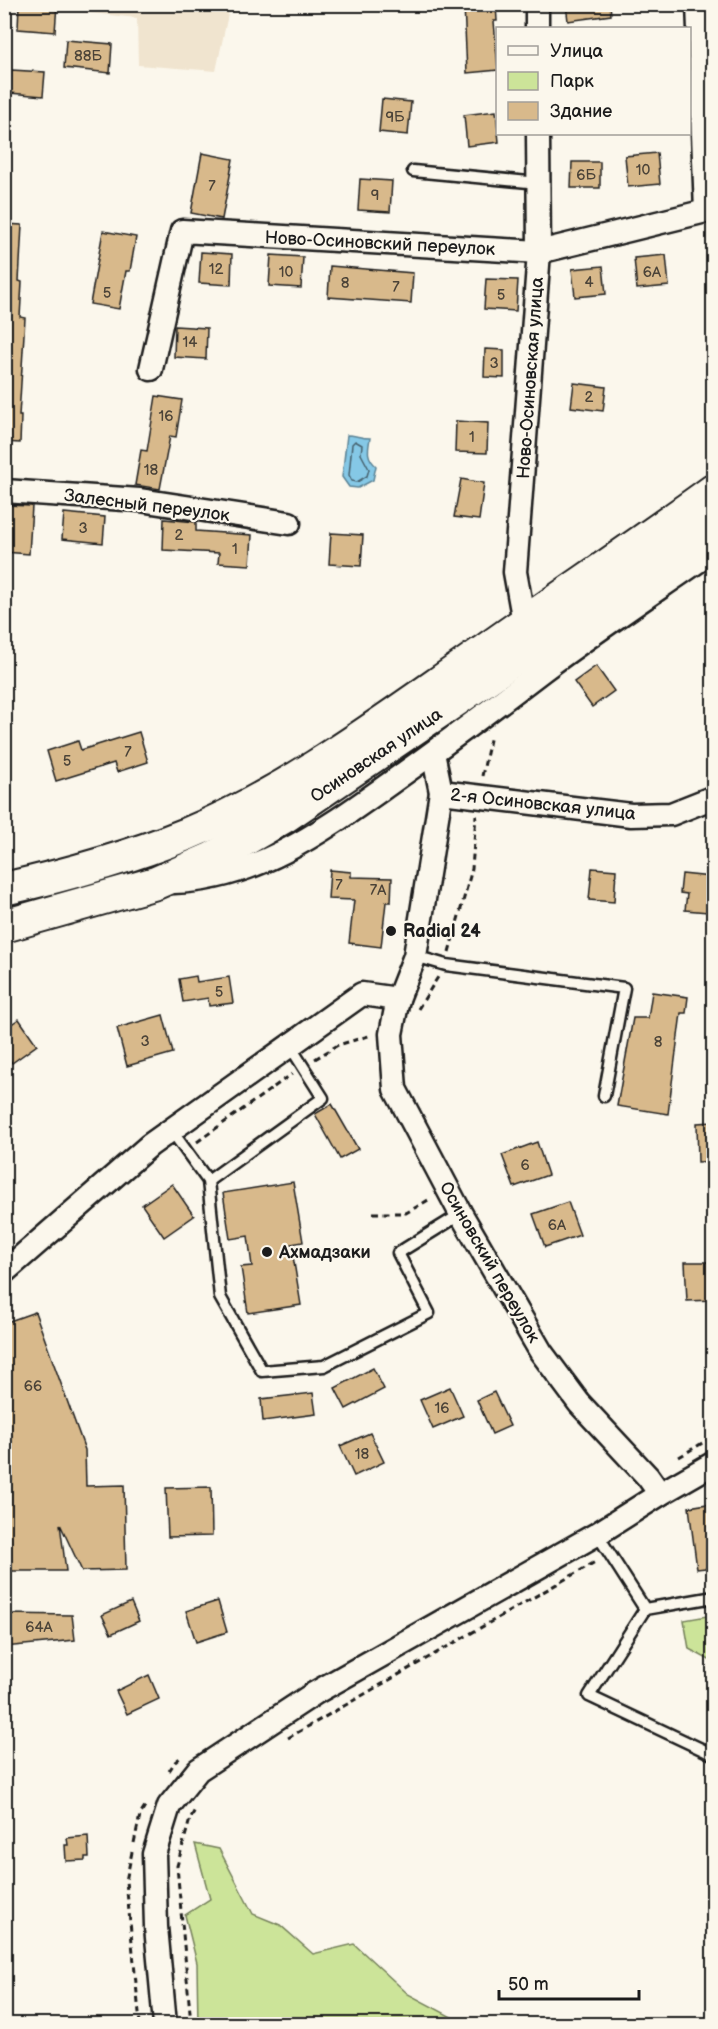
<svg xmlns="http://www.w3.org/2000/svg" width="718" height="2029" viewBox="0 0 718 2029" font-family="'Balsamiq Sans',sans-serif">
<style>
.built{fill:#f0e4cf}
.green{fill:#cce499;stroke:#74805a;stroke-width:1.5}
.water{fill:#85c8e6;stroke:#5b8395;stroke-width:1.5}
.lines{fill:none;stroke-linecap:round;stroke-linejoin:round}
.shore{stroke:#46616d;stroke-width:1.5}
.building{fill:#d8b98b;stroke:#1c1c1c;stroke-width:1.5}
.lane-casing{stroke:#1c1c1c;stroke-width:15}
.street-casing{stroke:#1c1c1c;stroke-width:27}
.secondary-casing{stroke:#1c1c1c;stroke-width:36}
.path{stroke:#1c1c1c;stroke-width:3;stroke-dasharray:6 4.5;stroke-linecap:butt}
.lane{stroke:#fbf7ec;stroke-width:10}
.street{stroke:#fbf7ec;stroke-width:22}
.secondary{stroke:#fbf7ec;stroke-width:32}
.poi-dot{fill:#1c1c1c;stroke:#fbf7ec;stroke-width:2}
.labels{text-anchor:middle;stroke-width:4.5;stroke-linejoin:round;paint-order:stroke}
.number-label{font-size:15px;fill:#4b4338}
.street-label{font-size:18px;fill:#1c1c1c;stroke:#fbf7ec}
.poi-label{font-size:18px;font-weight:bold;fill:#1c1c1c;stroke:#fbf7ec;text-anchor:start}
</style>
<rect width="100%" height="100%" fill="#fbf7ec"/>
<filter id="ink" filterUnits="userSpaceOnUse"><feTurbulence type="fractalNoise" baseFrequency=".0167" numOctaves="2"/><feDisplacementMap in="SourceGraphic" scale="12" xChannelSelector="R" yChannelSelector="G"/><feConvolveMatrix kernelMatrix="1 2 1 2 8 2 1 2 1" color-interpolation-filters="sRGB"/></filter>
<g filter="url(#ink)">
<path class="built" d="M8 4 230 5 216 71 138 65 137 18Z"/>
<g class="green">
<path d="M713 1615H714L713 1662 689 1649 684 1620Z"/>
<path d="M195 1844 219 1849 253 1914 280 1925 313 1954 354 1944 408 1994 461 2022 462 2024H198L197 1963 185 1915 210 1899Z"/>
</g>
<path class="water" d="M347 435C355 435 361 438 370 438 368 450 366 457 376 466L373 480 358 488 349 487 342 477Z"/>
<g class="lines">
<path class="shore" d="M355 441 362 445 361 454 369 469 367 476 357 482 352 481 349 475 352 444Z"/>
</g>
<g class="building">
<path d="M19 4H57L55 32 18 29Z"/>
<path d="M464 4H496L497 21H494L498 70 467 73Z"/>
<path d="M566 4H610L611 15 568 21Z"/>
<path d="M66 40 112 44 110 73 64 68Z"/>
<path d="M11 70 45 72 43 96 10 93Z"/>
<path d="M382 99 411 102 408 135 379 132Z"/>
<path d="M496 111 499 142 467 146 464 115Z"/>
<path d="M202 153 233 159 222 219 191 213Z"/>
<path d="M657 153 660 184 628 187 625 156Z"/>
<path d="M572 162H600V188H571Z"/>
<path d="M360 179 392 181 390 212 358 210Z"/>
<path d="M4 224 22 225 19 281 22 282 20 317 25 318 19 416H21L20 443 4 442Z"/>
<path d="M103 231 136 237 130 271H126L119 309 90 304Z"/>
<path d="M201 252 232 254 231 285 199 283Z"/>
<path d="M271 255 303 257 301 288 269 286Z"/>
<path d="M666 255 669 286 637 289 634 258Z"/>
<path d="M330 266 413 273 411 303 328 297Z"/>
<path d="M603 266 606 294 575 297 572 269Z"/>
<path d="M486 279 518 280 516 311 484 309Z"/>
<path d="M175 326 207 328 206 359 174 357Z"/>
<path d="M485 349 504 350V378L484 377Z"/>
<path d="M574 383 606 387 603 411 571 407Z"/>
<path d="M156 396 182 400 176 437 170 436 160 489 135 485 141 450 147 451Z"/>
<path d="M456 421 488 423 487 453 455 452Z"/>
<path d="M461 479 484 483 479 520 454 517Z"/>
<path d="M4 505 32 506 29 554 4 552Z"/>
<path d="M64 513 105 517 103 543 62 539Z"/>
<path d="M164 519 196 522V531L252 535 250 565 218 563 219 553 163 550Z"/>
<path d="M331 533 363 535 361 566 329 564Z"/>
<path d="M596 666 614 691 592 707 574 682Z"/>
<path d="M139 732 148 762 117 772 114 763 56 781 47 751 78 741 81 750Z"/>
<path d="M592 868 616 870 614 902 589 900Z"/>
<path d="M330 870 351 872V877L392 878 391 902H386L381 947 349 943 354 900 328 899Z"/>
<path d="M682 874 711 877 708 912 685 910 687 894 680 893Z"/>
<path d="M196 976 197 982 229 977 233 1003 209 1006 208 998 183 1002 179 979Z"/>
<path d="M652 992 688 997 686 1013H681L668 1114 617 1106 633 1018H648Z"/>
<path d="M163 1015 173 1053 127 1066 117 1028Z"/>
<path d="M19 1019 37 1045 12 1063 4 1052V1029Z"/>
<path d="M332 1104 358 1149 340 1159 315 1114Z"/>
<path d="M714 1122V1161L698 1162 697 1123Z"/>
<path d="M537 1142 548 1175 514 1187 502 1155Z"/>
<path d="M293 1182 303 1242 291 1244 301 1305 248 1313 241 1267 252 1266 248 1236 230 1239 223 1193Z"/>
<path d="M172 1184 194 1216 164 1237 142 1205Z"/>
<path d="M568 1202 580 1235 545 1247 533 1214Z"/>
<path d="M685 1262H714V1300L687 1301Z"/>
<path d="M35 1312 85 1450 86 1486 124 1485 126 1570 82 1571 60 1524 66 1571H4V1323Z"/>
<path d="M373 1368 384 1389 346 1409 335 1388Z"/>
<path d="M450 1387 463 1416 433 1429 420 1400Z"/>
<path d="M494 1392 510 1426 492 1434 477 1400Z"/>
<path d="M313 1393 316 1414 263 1421 261 1399Z"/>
<path d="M370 1433 384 1462 354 1476 340 1446Z"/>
<path d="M211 1487 212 1536 168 1537 166 1488Z"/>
<path d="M714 1503V1567L697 1569 689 1507Z"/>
<path d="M218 1601 227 1632 196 1642 186 1611Z"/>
<path d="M131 1602 139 1621 111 1634 102 1615Z"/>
<path d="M4 1614 72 1615 75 1640 4 1647Z"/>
<path d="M149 1675 159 1699 127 1714 116 1691Z"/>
<path d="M88 1836 89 1857H85V1860L66 1861 65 1845H68L67 1838Z"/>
</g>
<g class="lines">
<g class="lane-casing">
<g id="lane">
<path d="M413 171 539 183"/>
<path d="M415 956 446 965 624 988 604 1096"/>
<path d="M171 1130 208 1181 220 1297 262 1371 324 1366 429 1313 398 1253 461 1214"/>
<path d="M208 1181 323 1098 290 1046"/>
<path d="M597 1534 645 1609 714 1597"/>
<path d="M645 1609 589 1696 714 1755"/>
</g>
</g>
<g class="street-casing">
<g id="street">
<path d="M537 4V28"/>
<path d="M698 4 706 211"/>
<path d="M151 369 182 231 539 252 706 211 714 206"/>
<path d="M4 491 140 500 289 523"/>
<path d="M524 622 515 572 539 252 538 134"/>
<path d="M433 753 441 792 415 956 398 999 391 1034 395 1089 461 1214 541 1352 579 1403 648 1477 660 1494"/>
<path d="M441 792 631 815 671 814 714 797"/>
<path d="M174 882C258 879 324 830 389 784 441 747 492 709 543 670 598 629 657 590 714 550"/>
<path d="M4 1272 150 1145 362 994 398 999"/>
<path d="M165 2024 156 1927 154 1854 169 1806 198 1770 315 1693 597 1534 660 1494 714 1463"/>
</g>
</g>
<g class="secondary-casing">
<g id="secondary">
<path d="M4 889C66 875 128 858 187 834 293 790 386 719 480 654 557 599 637 546 714 490"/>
<path d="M4 926 156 883 211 859 284 817 459 698 714 519"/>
</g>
</g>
<g class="path">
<path d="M482 776 491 735"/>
<path d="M449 952 472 869 476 815"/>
<path d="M418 1009 438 977"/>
<path d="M315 1059 338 1045 372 1035"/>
<path d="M197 1142 292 1074"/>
<path d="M373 1213H406L430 1199"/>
<path d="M679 1457 714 1436"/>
<path d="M288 1738 597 1561"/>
<path d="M169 1771 175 1762 180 1758"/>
<path d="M134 1843 140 1815 147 1804"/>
<path d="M132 1852 126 1881 140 2024"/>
<path d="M191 2024 177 1866 190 1819 196 1808"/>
</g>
<use href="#lane" class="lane"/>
<use href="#street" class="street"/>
<use href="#secondary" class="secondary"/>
</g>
</g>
<g class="poi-dot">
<circle cx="391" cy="931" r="6"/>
<circle cx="267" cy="1252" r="6"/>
</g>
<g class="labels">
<g class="number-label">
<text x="88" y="61">88Б</text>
<text x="395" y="122">9Б</text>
<text x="643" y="175">10</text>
<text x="586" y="180">6Б</text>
<text x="212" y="191">7</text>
<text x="375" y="200">9</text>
<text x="216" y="274">12</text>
<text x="286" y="277">10</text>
<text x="652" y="277">6А</text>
<text x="589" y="287">4</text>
<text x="345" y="288">8</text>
<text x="396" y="292">7</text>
<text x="107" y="298">5</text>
<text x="501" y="300">5</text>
<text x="190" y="347">14</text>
<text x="494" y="368">3</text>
<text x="589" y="402">2</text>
<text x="166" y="421">16</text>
<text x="472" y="442">1</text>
<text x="151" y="475">18</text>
<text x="83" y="533">3</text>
<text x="179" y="540">2</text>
<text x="235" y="554">1</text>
<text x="128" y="757">7</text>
<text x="67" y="766">5</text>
<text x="339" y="890">7</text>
<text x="378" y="895">7А</text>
<text x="219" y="997">5</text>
<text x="145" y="1046">3</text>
<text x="658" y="1047">8</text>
<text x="525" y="1170">6</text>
<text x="557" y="1230">6А</text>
<text x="33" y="1391">66</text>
<text x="442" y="1413">16</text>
<text x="362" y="1459">18</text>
<text x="39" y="1632">64А</text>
</g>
<g class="street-label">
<text transform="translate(380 243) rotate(3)" y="6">Ново-Осиновский переулок</text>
<text transform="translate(530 378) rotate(-86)" y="6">Ново-Осиновская улица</text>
<text transform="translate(147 505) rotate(7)" y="6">Залесный переулок</text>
<text transform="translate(376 755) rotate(-34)" y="6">Осиновская улица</text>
<text transform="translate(543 804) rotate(6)" y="6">2-я Осиновская улица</text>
<text transform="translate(490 1262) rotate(60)" y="6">Осиновский переулок</text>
</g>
<g class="poi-label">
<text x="403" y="937">Radial 24</text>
<text x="279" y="1258">Ахмадзаки</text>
</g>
</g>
<rect width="718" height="2029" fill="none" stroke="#fbf7ec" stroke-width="24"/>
<rect x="12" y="12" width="694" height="2005" fill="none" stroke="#1c1c1c" stroke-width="2" filter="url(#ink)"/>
<rect x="496" y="27" width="195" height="108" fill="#fbf7ec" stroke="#a29f99" stroke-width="1.5"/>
<rect x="508" y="46" width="30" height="9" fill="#fbf7ec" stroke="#a29f99" stroke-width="1.5"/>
<text x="550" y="57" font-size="18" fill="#1c1c1c">Улица</text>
<rect x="508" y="72" width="30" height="18" fill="#cce499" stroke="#a29f99" stroke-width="1.5"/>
<text x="550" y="87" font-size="18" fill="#1c1c1c">Парк</text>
<rect x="508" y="102" width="30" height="18" fill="#d8b98b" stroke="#a29f99" stroke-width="1.5"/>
<text x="550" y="117" font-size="18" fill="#1c1c1c">Здание</text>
<path d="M499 1990v9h140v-9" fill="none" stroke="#1c1c1c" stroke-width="3"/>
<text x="508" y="1990" font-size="18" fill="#1c1c1c" stroke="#fbf7ec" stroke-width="4.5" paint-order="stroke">50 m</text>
</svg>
